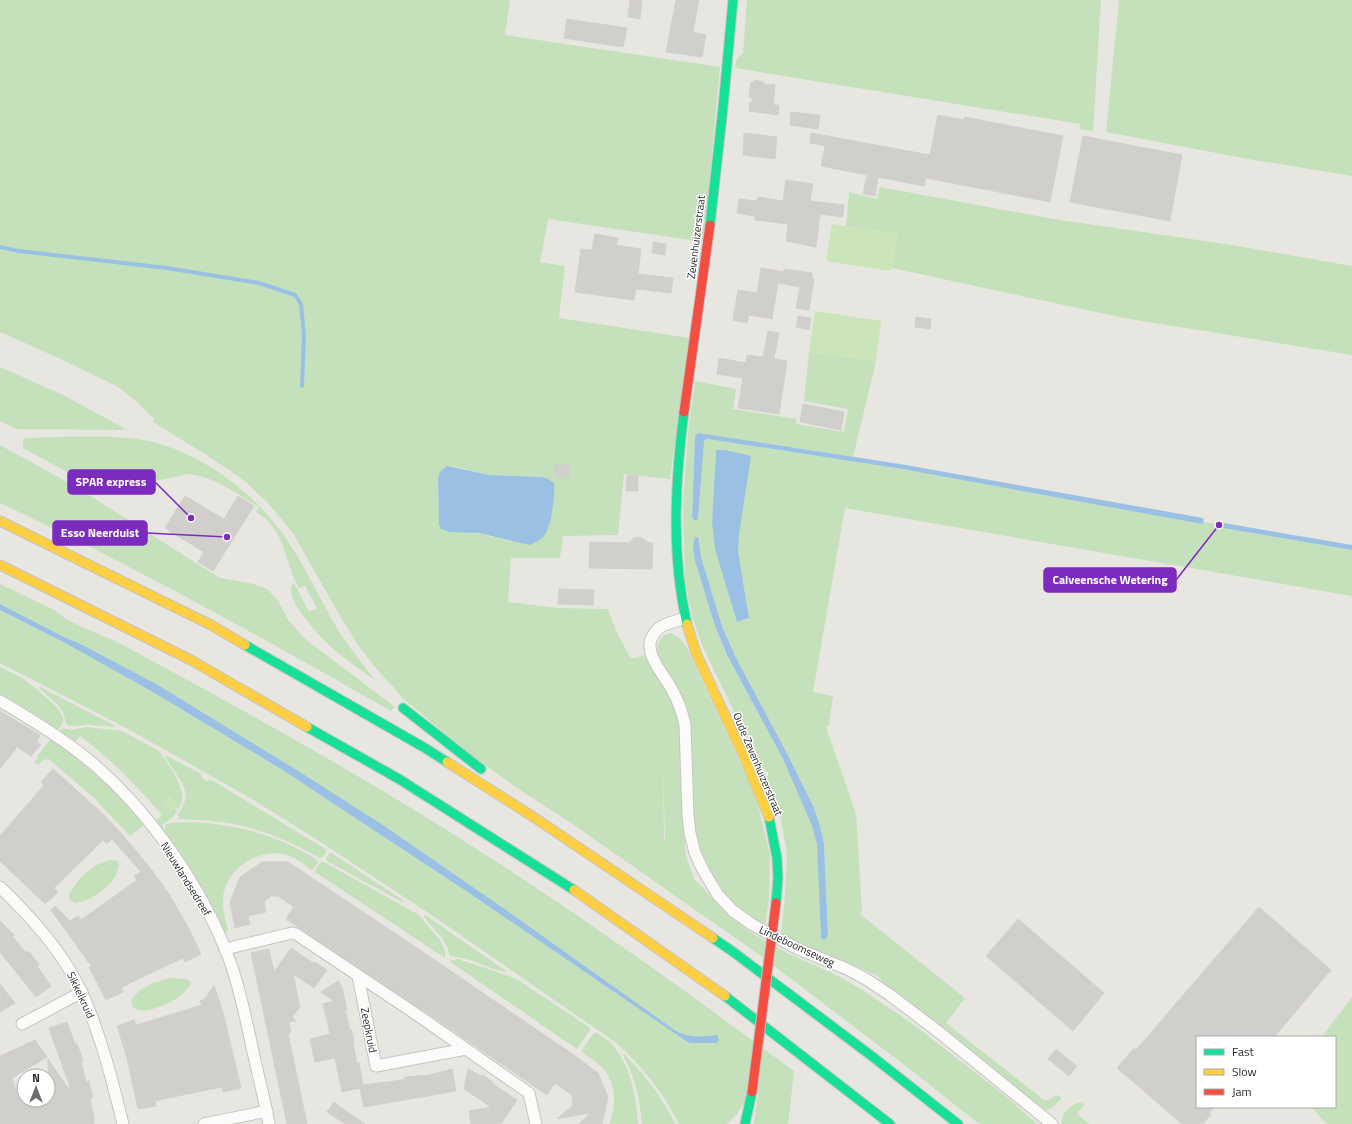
<svg xmlns="http://www.w3.org/2000/svg" width="1352" height="1124" viewBox="0 0 1352 1124" font-family="'Titillium Web',sans-serif">
<style>
.green{fill:#c4e1bc;fill-rule:evenodd}
.pitch{fill:#cce4ba}
.water{fill:#9ac1e3}
.lines{fill:none;stroke-linecap:round;stroke-linejoin:round}
.stream{stroke:#9ac1e3;stroke-width:4}
.building{fill:#d1cfcb;stroke:#d3d1cc}
.street-casing{stroke:#c5c4c4;stroke-width:13}
.fast-casing{stroke:#c5c4c4;stroke-width:11}
.slow-casing{stroke:#c5c4c4;stroke-width:11}
.jam-casing{stroke:#c5c4c4;stroke-width:11}
.street{stroke:#fcfbfa;stroke-width:11}
.fast{stroke:#16e098;stroke-width:9}
.slow{stroke:#ffcf43;stroke-width:9}
.jam{stroke:#f24e42;stroke-width:9}
.jam-bridge-casing{stroke:#c5c4c4;stroke-width:11;stroke-linecap:butt}
.jam-bridge{stroke:#f24e42;stroke-width:9}
.labels{text-anchor:middle;stroke-width:3;stroke-linejoin:round;paint-order:stroke}
.street-label{font-size:11px;fill:#2a2a2a;stroke:#fff}
.leader{fill:none;stroke:#7b2cbf;stroke-width:1.5}
.callout-dot{fill:#7b2cbf;stroke:#fff;stroke-width:1.5}
.callout{fill:#7b2cbf;stroke:#7b2cbf;stroke-width:1.5}
.callout-label{font-size:12px;text-anchor:middle;font-weight:bold;fill:#fff}
</style>
<rect width="100%" height="100%" fill="#e8e6e0"/>
<g class="green">
<path d="M0 0H510L505 35 720 67 704 242 548 219 540 262 565 266 559 318 689 338 670 479 624 474 618 535 563 536 560 558H511L508 602 557 608 608 609 616 631 631 659 644 655 673 702 679 718 682 768 684 834 686 856 694 879 730 916 752 933 785 952 836 975 861 989 910 1022 1003 1094 1037 1124H979L911 1070 761 956 574 825 514 786 458 745 404 699 374 666 358 645 337 611 294 535 279 516 266 501 241 478 205 454 153 422 154 419 137 402 120 388 63 360 0 332ZM451 466 490 475 542 477 554 502 551 512 529 545 471 532 438 507V479ZM663 763 665 841 664 840Z"/>
<path d="M747 0H1101L1093 131 1079 129 1080 124 735 68 737 59 743 53Z"/>
<path d="M1119 0H1352V176L1248 159 1106 132Z"/>
<path d="M880 187 1054 219 1232 245 1352 266V355L1124 318 892 268 897 234 846 226 849 192 877 199Z"/>
<path d="M809 352 876 361 853 457 699 433 697 434 695 438 692 517 694 520 698 518 704 443 708 439 902 469 1202 524 1204 522 1217 524V527L1352 550V596L845 508 813 692 833 696 829 725 826 727 856 814 862 911 860 914 965 998 946 1023 1044 1100H1048L1057 1095 1061 1097V1099L1053 1107 1047 1110 1042 1108 886 985 876 975 781 935 785 896 787 854 781 819 757 759 702 645 692 616 685 581 683 504 688 432 695 381 736 389 733 409 797 419 796 424 844 432 848 409 804 401ZM716 450 739 534 738 551 749 618 737 622 712 522ZM698 537 701 557 722 626 735 656 789 757 814 808 820 826 824 843 828 936 824 939 817 844 812 826 783 759 727 655 715 626 708 601Z"/>
<path d="M0 367 63 395 122 427 125 430 16 429 0 421Z"/>
<path d="M58 437C86 437 115 435 143 440 198 450 253 491 285 537 304 564 318 595 334 623 346 644 361 662 375 680 360 669 344 659 330 646 320 637 288 602 291 588 291 586 293 584 294 583L309 612 317 608 305 586 299 588C284 562 286 529 256 512L259 507C236 493 215 477 188 474L127 487 123 495H113L104 492 23 448V440L24 438Z"/>
<path d="M0 445 76 487 220 578 254 584 267 589 277 599 289 621 305 639 395 707 391 711C263 638 134 566 0 503Z"/>
<path d="M0 584 54 610 66 619 82 627 115 641 136 652C256 717 375 783 489 857 593 924 694 997 794 1071L788 1124H754L759 1087 742 1106 736 1115 727 1124H679C663 1092 642 1066 615 1042L436 918 319 841 252 799 128 729 0 663V610L65 643 151 691 281 769 469 893 686 1041 690 1043H717V1035C703 1037 688 1038 676 1031L509 912 383 825 300 772 158 685 77 642 68 639 0 604Z"/>
<path d="M671 633 681 639 686 646 756 797 770 855 769 898 765 926C745 916 728 900 717 881 713 874 709 869 706 862 690 830 692 793 691 758 691 743 692 727 688 713 686 703 681 694 676 685 669 673 652 657 659 642 661 637 665 634 671 633Z"/>
<path d="M0 667C8 671 17 675 25 680 31 684 36 689 42 694 51 702 74 718 57 730L0 697Z"/>
<path d="M40 687 112 724 116 727 90 725 68 726 66 723 63 712 58 705 39 688Z"/>
<path d="M87 727 122 731 159 751 174 773 180 786 182 794V801L178 810 176 807 178 805 170 797 163 803 170 812 175 808 177 811 172 818 163 824V827L160 829 155 821 162 815C137 786 111 759 80 736L74 743 60 733V730L63 728 71 730Z"/>
<path d="M51 739C86 764 117 792 145 824L130 836 93 797 49 759 43 760 38 765 34 762 38 758 37 756Z"/>
<path d="M165 755 201 774 202 778 207 781 210 779 327 850 323 857 320 858C292 842 260 828 228 823 212 820 196 820 179 819L178 815C180 810 183 806 185 801 189 783 170 770 165 755Z"/>
<path d="M179 822C228 822 276 833 317 860L318 863 312 870C303 864 294 856 283 854 255 849 226 870 223 898 222 909 226 921 228 931L222 932 162 831 166 827 165 824Z"/>
<path d="M330 852 404 901V902H402L327 861 326 859Z"/>
<path d="M112 860 118 861C123 880 91 902 75 903L70 900 69 895C78 878 92 863 112 860Z"/>
<path d="M320 862H324L419 915 440 940 445 950V958L315 872Z"/>
<path d="M425 915 506 971V972L494 969 467 959 450 956 447 947 442 938 424 917Z"/>
<path d="M458 959 509 976 518 980 590 1028V1030L577 1049 449 961Z"/>
<path d="M171 978 187 979 191 982 190 985C186 990 182 995 177 998 168 1005 133 1020 131 1001 138 987 157 981 171 978Z"/>
<path d="M1352 997V1124H1327L1311 1107H1335V1037H1322Z"/>
<path d="M595 1032C628 1048 636 1091 638 1124H609C618 1104 616 1078 598 1064 593 1059 586 1056 581 1051Z"/>
<path d="M624 1054C645 1075 662 1097 675 1124H642C640 1099 635 1077 623 1055Z"/>
<path d="M1078 1103H1082L1084 1105 1077 1114 1089 1124H1062C1060 1115 1070 1105 1078 1103Z"/>
</g>
<g class="pitch">
<path d="M832 224 897 234 891 271 826 261Z"/>
<path d="M815 311 881 321 876 361 809 352Z"/>
<path d="M170 797 178 805 170 812 163 804Z"/>
</g>
<g class="water">
<path d="M699 433 900 464 1203 518 1204 522 1202 524 902 469 708 439 705 440 704 443 698 518 697 520H694L692 517 695 437 697 434Z"/>
<path d="M716 450H725L751 456 739 534 738 551 749 618 737 622 715 549 712 522Z"/>
<path d="M447 466 490 475 542 477 548 479 554 483C556 493 551 530 543 537 539 541 534 543 529 545L479 533 450 532 441 529 439 525 438 479 440 472Z"/>
<path d="M1218 522 1352 545V550L1217 527Z"/>
<path d="M695 537H698L701 557 722 626 735 656 789 757 814 808 820 826 824 843 828 936 824 940 821 938V936L817 844 812 826 783 759 727 655 715 626 695 561 693 547Z"/>
<path d="M0 604 68 639 77 642 158 685 300 772 383 825 509 912 676 1031C689 1038 703 1037 717 1035L719 1040 717 1043H690L686 1041 469 893 281 769 151 691 65 643 0 610Z"/>
</g>
<g class="lines">
<path class="stream" d="M0 247 19 251 167 268 259 283 295 295 301 304 304 336 302 386"/>
</g>
<g class="building">
<path d="M630 0 642 1 640 19 628 17Z"/>
<path d="M676 0H699L693 32 706 35 702 57 666 52Z"/>
<path d="M567 19 627 28 623 47 564 38Z"/>
<path d="M754 80 764 82V84L775 85 773 105H779L778 115 749 111 750 102 752 103V98L749 97 751 82 754 83Z"/>
<path d="M791 112 820 115 818 129 790 125Z"/>
<path d="M938 115 964 120 965 117 1063 136 1050 202 926 178 924 186 878 177 875 196 863 194 867 175 821 166 825 146 810 143 811 133 930 155Z"/>
<path d="M744 133 777 137 775 159 743 155Z"/>
<path d="M1083 136 1182 155 1170 221 1070 202Z"/>
<path d="M786 180 813 184 810 201 844 205 843 217 820 214 816 247 786 241 788 224 755 220V216L737 213 739 199 757 201 758 197 783 201Z"/>
<path d="M595 234 618 238 616 245 641 249 638 274 673 278 671 293 636 289 634 300 575 292 581 249 592 250Z"/>
<path d="M653 242 666 244 665 255 652 253Z"/>
<path d="M761 268 784 272V269L812 273V278L814 279 809 310 796 308 800 287 778 283 772 319 749 315 747 323 733 320 738 290 757 293Z"/>
<path d="M798 316 811 318 809 330 796 327Z"/>
<path d="M916 317 931 319 930 329 915 327Z"/>
<path d="M768 331 779 333 774 359 787 361 779 414 738 408 743 378 717 374 719 358 746 363 747 355 763 357Z"/>
<path d="M803 404 844 412 841 430 800 422Z"/>
<path d="M556 464 570 466 569 477 554 476Z"/>
<path d="M627 475 638 476V491H626Z"/>
<path d="M185 496 224 519 238 496 254 506 213 571 198 562 204 552 165 528Z"/>
<path d="M640 537 649 543H653L652 569 589 568 590 542 629 543 634 538Z"/>
<path d="M559 589 594 590 593 605 558 604Z"/>
<path d="M0 711 40 735 37 742 41 745 31 756 17 747 0 769Z"/>
<path d="M53 769 103 814 121 833 148 865 169 894 188 927 201 954 185 962 183 958 136 980 121 988 123 992 106 1000 89 967H92L51 910 55 906 70 921 78 916 81 920 137 880 134 876 141 872 112 839 107 844 103 840 54 888 58 892 45 904 0 861V836L44 785 41 782Z"/>
<path d="M262 862H288L420 950 574 1055 598 1073 608 1097 602 1124H579L590 1113 557 1119 572 1106 573 1100 571 1094 555 1083 547 1095 427 1013 286 919 294 907 278 896H271L264 902 266 912 248 916 250 924 235 928 230 902 240 877Z"/>
<path d="M1259 907 1331 970 1274 1037H1197V1107H1214L1209 1113 1211 1114 1203 1124H1182L1117 1068 1134 1048 1136 1050Z"/>
<path d="M1018 919 1104 993 1073 1031 986 956Z"/>
<path d="M0 921 14 935 12 936 26 953 28 951 34 958 39 965 37 966 51 986 36 997 0 952Z"/>
<path d="M291 948 315 964V962L327 970 314 988 293 974 300 1007 292 1017 296 1021 289 1022 291 1032 288 1033 307 1124H287L251 953 269 949 274 972Z"/>
<path d="M338 981 342 987 347 1010 345 1009 350 1030 351 1029 353 1036 354 1043H353L357 1064 359 1063 363 1085 395 1081 405 1079V1077L429 1075 452 1069 456 1091 364 1107 360 1088 342 1092 335 1058 315 1062 310 1039 330 1034 323 1004 334 1001 321 992Z"/>
<path d="M0 984 15 1003 0 1012Z"/>
<path d="M214 985 224 1016 241 1088 223 1092 222 1087 163 1099 155 1101 156 1106 138 1109 127 1058 117 1026 134 1020 136 1025 202 1005 200 1001 205 999Z"/>
<path d="M67 1022 75 1044H77L83 1060 81 1061 86 1082 89 1081 90 1086 93 1098 90 1099 94 1117V1124H0V1056L35 1040 47 1057 12 1078 18 1097 24 1095V1100H48V1059L68 1088 70 1087 49 1028Z"/>
<path d="M1056 1049 1077 1066 1069 1076 1048 1059Z"/>
<path d="M468 1069 482 1076 483 1075 494 1083 493 1084 517 1100 501 1124H471L469 1111 491 1107 464 1089Z"/>
<path d="M334 1102 346 1111 365 1124H345L327 1112Z"/>
</g>
<g class="lines">
<g class="street-casing">
<g id="street">
<path d="M685 618C677 621 666 623 659 628 655 632 650 638 650 644 649 659 664 675 671 688 678 700 682 711 685 725L688 815 690 833 695 853 703 870 718 895 733 911 753 925 798 949 847 969 866 979 890 995 940 1033 1052 1124"/>
<path d="M0 701C31 719 62 738 90 761 147 809 197 880 225 948 239 983 246 1020 254 1056 259 1079 265 1101 269 1124"/>
<path d="M0 887C32 918 63 952 82 993 101 1035 112 1080 123 1124"/>
<path d="M225 949 292 933 296 934 413 1012 529 1093 536 1124"/>
<path d="M358 976 376 1066 466 1049"/>
<path d="M22 1024 82 992"/>
<path d="M204 1124 267 1111"/>
</g>
</g>
<g class="fast-casing">
<g id="fast">
<path d="M710 225 723 108 733 0"/>
<path d="M684 412C675 482 671 555 687 624"/>
<path d="M245 645 425 748 447 762"/>
<path d="M403 708 481 769"/>
<path d="M307 727 399 779 574 890"/>
<path d="M769 817 777 858 778 878 776 903"/>
<path d="M713 938 732 951 873 1057 958 1124"/>
<path d="M725 996 890 1124"/>
<path d="M745 1124 752 1092"/>
</g>
</g>
<g class="slow-casing">
<g id="slow">
<path d="M0 521 211 625 245 645"/>
<path d="M0 565 191 660 307 727"/>
<path d="M687 624 696 653 746 761 769 817"/>
<path d="M447 762 535 818 713 938"/>
<path d="M574 890 725 996"/>
</g>
</g>
<g class="jam-casing">
<path id="jam" d="M684 412 710 225"/>
</g>
<use href="#street" class="street"/>
<use href="#fast" class="fast"/>
<use href="#slow" class="slow"/>
<use href="#jam" class="jam"/>
<g class="jam-bridge-casing">
<path id="jam-bridge" d="M752 1092 776 903"/>
</g>
<use href="#jam-bridge" class="jam-bridge"/>
</g>
<g class="labels">
<g class="street-label">
<text transform="translate(696 237) rotate(-83)" y="4">Zevenhuizerstraat</text>
<text transform="translate(758 764) rotate(67)" y="4">Oude Zevenhuizerstraat</text>
<text transform="translate(186 879) rotate(58)" y="4">Nieuwlandsedreef</text>
<text transform="translate(797 946) rotate(25)" y="4">Lindeboomseweg</text>
<text transform="translate(81 995) rotate(65)" y="4">Sikkelkruid</text>
<text transform="translate(369 1030) rotate(79)" y="4">Zeepkruid</text>
</g>
</g>
<path class="leader" d="M191 518L155 482M227 537L147 533M1219 525L1176 580"/>
<g class="callout-dot">
<circle cx="191" cy="518" r="4"/>
<circle cx="227" cy="537" r="4"/>
<circle cx="1219" cy="525" r="4"/>
</g>
<g class="callout">
<rect x="68" y="470" width="87" height="24" rx="4"/>
<rect x="53" y="521" width="94" height="24" rx="4"/>
<rect x="1044" y="568" width="132" height="24" rx="4"/>
</g>
<g class="callout-label">
<text x="111" y="486">SPAR express</text>
<text x="100" y="537">Esso Neerduist</text>
<text x="1110" y="584">Calveensche Wetering</text>
</g>
<rect x="1196" y="1036" width="140" height="72" fill="#ffffff" stroke="#aaaaaa"/>
<rect x="1204" y="1049" width="20" height="6" fill="#16e098" stroke="#aaaaaa"/>
<text x="1232" y="1056" font-size="12" fill="#2a2a2a">Fast</text>
<rect x="1204" y="1069" width="20" height="6" fill="#ffcf43" stroke="#aaaaaa"/>
<text x="1232" y="1076" font-size="12" fill="#2a2a2a">Slow</text>
<rect x="1204" y="1089" width="20" height="6" fill="#f24e42" stroke="#aaaaaa"/>
<text x="1232" y="1096" font-size="12" fill="#2a2a2a">Jam</text>
<g transform="translate(36 1088)"><circle r="19" fill="#ffffff" stroke="#aaaaaa"/>
<path d="M0-3L7 15L0 10L-7 15Z" fill="#6c6c6a"/>
<text y="-6" font-size="11" font-weight="bold" text-anchor="middle" fill="#2a2a2a">N</text>
</g>
</svg>
